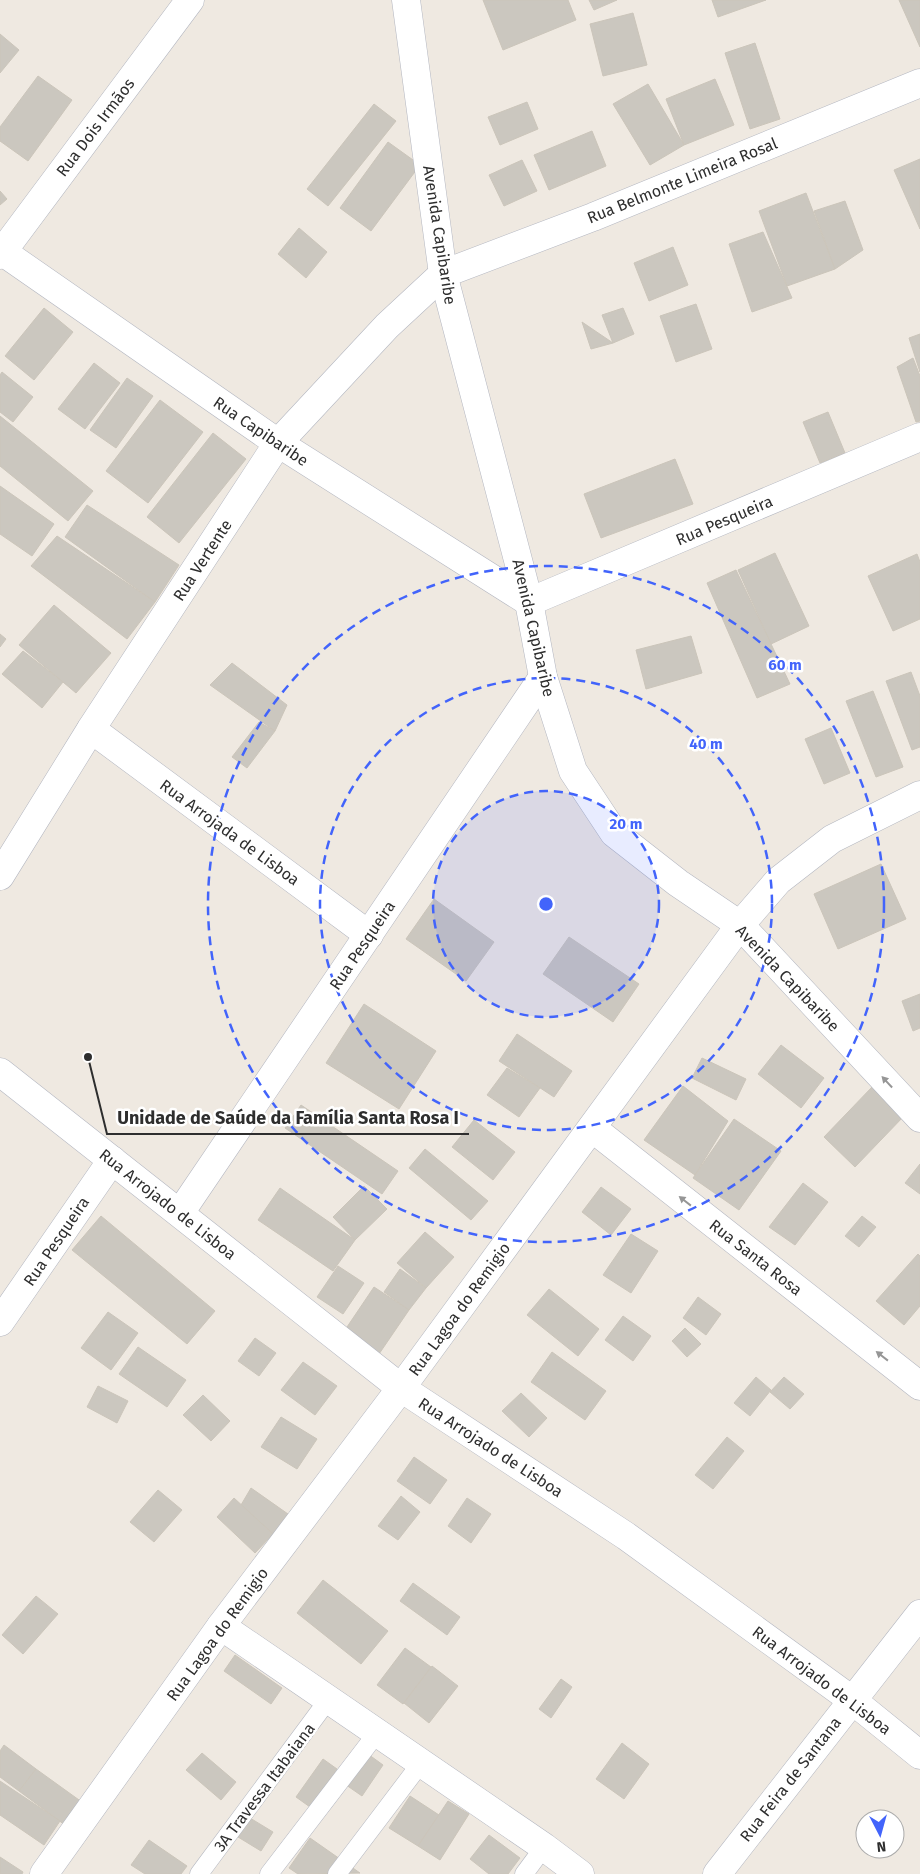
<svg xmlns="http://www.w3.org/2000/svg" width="920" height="1874" viewBox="0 0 920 1874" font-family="'Fira Sans',sans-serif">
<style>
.building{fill:#cbc7bf;stroke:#cbc5ba}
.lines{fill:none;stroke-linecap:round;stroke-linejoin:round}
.lane-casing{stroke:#b4b7c1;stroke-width:19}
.street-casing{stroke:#b4b7c1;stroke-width:29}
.secondary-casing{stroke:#b4b7c1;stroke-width:29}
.lane{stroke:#fff;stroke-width:18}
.street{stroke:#fff;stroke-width:28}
.secondary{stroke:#fff;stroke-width:28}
.oneway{fill:#969696}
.ring{fill:none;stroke:#4264fb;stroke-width:2.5;stroke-dasharray:9 6}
.labels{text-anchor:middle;stroke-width:5;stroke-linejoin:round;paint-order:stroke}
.street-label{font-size:16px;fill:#2e2e2e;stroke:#fff}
.centre{fill:#4264fb;stroke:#fff;stroke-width:2.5}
.ring-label{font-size:15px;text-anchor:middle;font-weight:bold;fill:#4264fb;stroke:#fff;stroke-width:5;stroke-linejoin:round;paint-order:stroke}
.leader{fill:none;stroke:#2e2e2e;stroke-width:2}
.callout-dot{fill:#2e2e2e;stroke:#fff;stroke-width:2}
.callout-label{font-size:18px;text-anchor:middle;font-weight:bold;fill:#2e2e2e;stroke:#fff;stroke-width:5;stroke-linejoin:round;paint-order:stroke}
</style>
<rect width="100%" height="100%" fill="#efe9e1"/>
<g class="building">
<path d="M483 0H568L576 20 503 50Z"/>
<path d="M589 0H617L594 10Z"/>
<path d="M712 0H766L718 17Z"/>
<path d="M899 0H920V47Z"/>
<path d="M633 13 647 65 603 76 590 24Z"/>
<path d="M0 34 19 50 0 73Z"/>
<path d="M755 43 780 119 750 129 725 53Z"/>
<path d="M38 76 72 100 28 161 0 141V127Z"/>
<path d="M715 79 734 125 684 145 666 99Z"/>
<path d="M648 84 684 145 650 165 613 104Z"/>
<path d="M527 102 538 129 500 145 488 117Z"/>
<path d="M374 104 396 121 328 206 307 189Z"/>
<path d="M592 131 606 166 549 190 534 155Z"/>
<path d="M388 142 420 165 371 231 340 208Z"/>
<path d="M920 159V229L894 170Z"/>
<path d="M522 160 537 191 504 206 489 175Z"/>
<path d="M0 191 7 199 0 205Z"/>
<path d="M806 193 835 269 787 286 759 211Z"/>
<path d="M845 201 863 250 835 269 814 211Z"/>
<path d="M299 228 327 252 306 278 278 254Z"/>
<path d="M763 232 792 298 752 312 729 244Z"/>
<path d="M673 247 688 285 649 301 634 263Z"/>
<path d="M696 304 712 349 676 362 660 316Z"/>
<path d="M44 308 73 332 34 380 5 356Z"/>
<path d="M623 308 634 334 613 343 602 315Z"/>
<path d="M582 322 613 343 591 349Z"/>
<path d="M920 334V372L909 338Z"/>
<path d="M913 358 920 376V421L916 422 897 367Z"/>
<path d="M94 363 120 383 85 429 58 409Z"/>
<path d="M2 372 33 397 13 422 0 412V375Z"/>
<path d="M127 378 153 396 116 448 90 430Z"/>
<path d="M160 400 203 432 148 503 106 471Z"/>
<path d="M828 412 845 453 820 463 803 422Z"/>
<path d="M0 416 93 491 68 521 0 466Z"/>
<path d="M213 433 246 459 179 543 147 517Z"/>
<path d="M675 459 693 504 601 538 584 494Z"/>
<path d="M0 486 54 524 32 556 0 534Z"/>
<path d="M87 505 179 565 155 602 65 537Z"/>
<path d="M57 536 155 602 127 639 31 566Z"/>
<path d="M775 553 809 626 771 644 738 570Z"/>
<path d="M917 554 920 562V619L893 631 868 576Z"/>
<path d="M736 570 790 684 757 698 707 583Z"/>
<path d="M54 605 111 653 76 693 19 645Z"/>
<path d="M0 634 6 639 0 647Z"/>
<path d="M691 636 702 673 646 689 636 650Z"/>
<path d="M23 651 63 682 42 708 2 674Z"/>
<path d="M232 663 287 705 275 731 210 685Z"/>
<path d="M911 672 920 696V747L912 750 886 681Z"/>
<path d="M873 691 903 767 876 777 846 701Z"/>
<path d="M259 722 275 731 247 768 232 757Z"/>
<path d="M831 728 850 773 824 784 805 739Z"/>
<path d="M881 864 906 919 838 949 814 894Z"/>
<path d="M434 899 494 942 466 981 406 939Z"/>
<path d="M569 937 639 984 613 1022 543 974Z"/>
<path d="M920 994V1028L913 1031 902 1001Z"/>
<path d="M364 1004 436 1051 399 1109 326 1063Z"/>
<path d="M517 1034 572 1071 554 1097 499 1061Z"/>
<path d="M781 1045 824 1078 801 1108 758 1074Z"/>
<path d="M702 1058 746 1079 736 1100 692 1078Z"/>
<path d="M507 1068 540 1088 519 1117 487 1095Z"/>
<path d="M683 1086 728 1121 695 1175 644 1140Z"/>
<path d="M873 1086 904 1116 855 1167 824 1137Z"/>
<path d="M301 1105 398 1171 382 1194 285 1128Z"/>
<path d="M734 1119 781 1151 739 1210 693 1178Z"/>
<path d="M474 1120 515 1152 493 1180 452 1147Z"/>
<path d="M425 1149 488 1201 471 1220 409 1168Z"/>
<path d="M920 1164V1194L905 1183Z"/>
<path d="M803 1183 828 1202 795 1245 769 1227Z"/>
<path d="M364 1186 387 1209 355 1240 333 1217Z"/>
<path d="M601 1187 631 1209 611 1235 582 1212Z"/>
<path d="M280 1188 355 1240 333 1271 258 1220Z"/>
<path d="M101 1216 215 1311 187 1344 72 1250Z"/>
<path d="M862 1216 876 1227 859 1247 845 1236Z"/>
<path d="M425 1232 454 1257 426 1288 397 1263Z"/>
<path d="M631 1234 658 1251 631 1293 603 1275Z"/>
<path d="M918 1254 920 1256V1306L904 1325 876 1301Z"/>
<path d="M338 1266 364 1283 343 1314 317 1297Z"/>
<path d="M400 1269 426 1288 409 1310 384 1292Z"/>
<path d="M374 1287 409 1310 379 1354 345 1330Z"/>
<path d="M549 1289 599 1329 578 1356 527 1315Z"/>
<path d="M698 1297 721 1314 706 1335 683 1318Z"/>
<path d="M108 1312 138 1333 111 1370 81 1348Z"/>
<path d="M623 1316 651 1336 633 1361 605 1340Z"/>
<path d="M685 1328 701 1344 687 1357 672 1341Z"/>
<path d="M255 1338 276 1353 259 1376 238 1361Z"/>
<path d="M138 1347 186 1380 167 1407 119 1374Z"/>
<path d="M552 1352 606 1391 585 1420 531 1382Z"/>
<path d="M303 1362 337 1386 315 1415 281 1390Z"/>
<path d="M756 1377 771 1390 750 1416 734 1403Z"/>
<path d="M784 1377 804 1394 790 1409 770 1392Z"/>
<path d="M98 1386 128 1401 117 1423 87 1407Z"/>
<path d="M521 1393 547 1418 529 1437 502 1411Z"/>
<path d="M203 1395 230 1421 211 1441 183 1415Z"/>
<path d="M281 1417 317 1439 297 1469 261 1447Z"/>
<path d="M727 1437 744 1451 713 1489 695 1475Z"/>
<path d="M414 1457 447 1480 430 1504 397 1481Z"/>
<path d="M251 1488 288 1514 273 1534 241 1505Z"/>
<path d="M158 1490 182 1510 154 1542 130 1522Z"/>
<path d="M401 1496 420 1512 398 1540 378 1526Z"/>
<path d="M234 1498 273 1534 255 1553 217 1517Z"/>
<path d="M467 1498 491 1514 471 1543 448 1526Z"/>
<path d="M323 1580 388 1631 361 1664 297 1613Z"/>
<path d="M413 1583 460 1617 447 1635 400 1601Z"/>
<path d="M36 1596 58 1614 23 1654 2 1635Z"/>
<path d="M405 1648 431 1667 403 1704 377 1685Z"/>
<path d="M235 1655 282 1688 271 1704 224 1671Z"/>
<path d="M432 1666 458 1686 429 1723 404 1703Z"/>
<path d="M561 1679 572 1687 551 1718 539 1709Z"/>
<path d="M622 1743 649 1764 624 1799 596 1779Z"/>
<path d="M4 1745 36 1769 19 1791 0 1777V1751Z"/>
<path d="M361 1749 383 1765 362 1796 339 1780Z"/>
<path d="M202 1753 236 1782 221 1800 186 1770Z"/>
<path d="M323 1759 337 1769 310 1807 296 1797Z"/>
<path d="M36 1769 86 1805 69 1828 19 1791Z"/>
<path d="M0 1781 60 1821 44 1845 0 1815Z"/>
<path d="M410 1796 439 1815 418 1846 389 1828Z"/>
<path d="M448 1801 469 1814 440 1860 418 1846Z"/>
<path d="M250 1818 273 1832 261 1851 238 1837Z"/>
<path d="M489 1835 520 1858 508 1874H489L470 1859Z"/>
<path d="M310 1838 360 1873 298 1874 289 1868Z"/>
<path d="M149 1840 187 1866 181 1874H145L131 1865Z"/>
<path d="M0 1857 23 1872 22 1874H0Z"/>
</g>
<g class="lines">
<g class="lane-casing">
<g id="lane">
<path d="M199 1874 328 1700"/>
<path d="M269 1874 377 1733"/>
<path d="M337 1874 421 1763"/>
<path d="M524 1874 544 1847"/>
</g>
</g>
<g class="street-casing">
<g id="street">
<path d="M0 250 278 443 529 602 920 437"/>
<path d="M0 255 190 0"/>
<path d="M91 729 369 935"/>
<path d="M0 876 91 729 278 443 387 326 443 274 593 217 920 83"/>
<path d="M0 1072 401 1388 626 1536 852 1700 920 1755"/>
<path d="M592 1128 920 1386"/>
<path d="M180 1213 543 677"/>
<path d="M0 1322 112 1160"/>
<path d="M221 1626 544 1847 580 1874"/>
<path d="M44 1874 221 1626 401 1388 740 925 778 881 832 839 920 795"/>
<path d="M717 1874 920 1614"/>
</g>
</g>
<g class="secondary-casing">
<path id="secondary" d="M406 0 443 274 529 602 543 677 573 771 614 833 678 883 740 925 920 1118"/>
</g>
<use href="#lane" class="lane"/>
<use href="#street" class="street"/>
<use href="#secondary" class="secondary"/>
</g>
<defs><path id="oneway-solid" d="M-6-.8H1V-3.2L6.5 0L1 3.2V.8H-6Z" transform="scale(1.25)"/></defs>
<g class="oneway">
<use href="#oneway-solid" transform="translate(887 1082) rotate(-133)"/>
<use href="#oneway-solid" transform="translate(685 1201) rotate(-142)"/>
<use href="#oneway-solid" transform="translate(882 1356) rotate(-142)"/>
</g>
<circle cx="546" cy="904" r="113" fill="#4264fb" fill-opacity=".12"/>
<g class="ring">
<circle cx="546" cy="904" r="113"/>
<circle cx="546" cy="904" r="226"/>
<circle cx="546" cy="904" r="338"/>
</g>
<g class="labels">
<g class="street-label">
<text transform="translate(95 127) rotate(-53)" y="6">Rua Dois Irmãos</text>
<text transform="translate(682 180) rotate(-22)" y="6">Rua Belmonte Limeira Rosal</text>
<text transform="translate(440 235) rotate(81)" y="6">Avenida Capibaribe</text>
<text transform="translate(261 431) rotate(34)" y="6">Rua Capibaribe</text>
<text transform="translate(724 520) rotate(-23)" y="6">Rua Pesqueira</text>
<text transform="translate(202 560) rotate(-57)" y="6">Rua Vertente</text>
<text transform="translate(534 628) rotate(77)" y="6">Avenida Capibaribe</text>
<text transform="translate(230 832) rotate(36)" y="6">Rua Arrojada de Lisboa</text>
<text transform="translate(362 945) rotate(-56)" y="6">Rua Pesqueira</text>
<text transform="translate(788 978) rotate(46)" y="6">Avenida Capibaribe</text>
<text transform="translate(168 1204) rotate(38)" y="6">Rua Arrojado de Lisboa</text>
<text transform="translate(56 1241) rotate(-56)" y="6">Rua Pesqueira</text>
<text transform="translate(756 1257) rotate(38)" y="6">Rua Santa Rosa</text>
<text transform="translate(459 1309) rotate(-54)" y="6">Rua Lagoa do Remigio</text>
<text transform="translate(491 1447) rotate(33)" y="6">Rua Arrojado de Lisboa</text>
<text transform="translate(217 1634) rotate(-54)" y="6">Rua Lagoa do Remigio</text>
<text transform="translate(822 1680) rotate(37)" y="6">Rua Arrojado de Lisboa</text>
<text transform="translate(790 1779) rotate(-52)" y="6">Rua Feira de Santana</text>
<text transform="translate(264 1787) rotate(-53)" y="6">3A Travessa Itabaiana</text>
</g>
</g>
<circle cx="546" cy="904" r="8" class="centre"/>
<g class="ring-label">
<text x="785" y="670">60 m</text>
<text x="706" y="749">40 m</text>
<text x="626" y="829">20 m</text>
</g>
<path class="leader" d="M88 1057L107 1134H469"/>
<circle class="callout-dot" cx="88" cy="1057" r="5"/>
<g class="callout-label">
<text x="288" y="1124">Unidade de Saúde da Família Santa Rosa I</text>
</g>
<g transform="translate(880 1834) rotate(174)"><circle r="24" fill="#ffffff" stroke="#ababab"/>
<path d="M0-4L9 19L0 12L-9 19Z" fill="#4264fb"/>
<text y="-8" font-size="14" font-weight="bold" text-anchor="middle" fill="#2e2e2e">N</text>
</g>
</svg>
